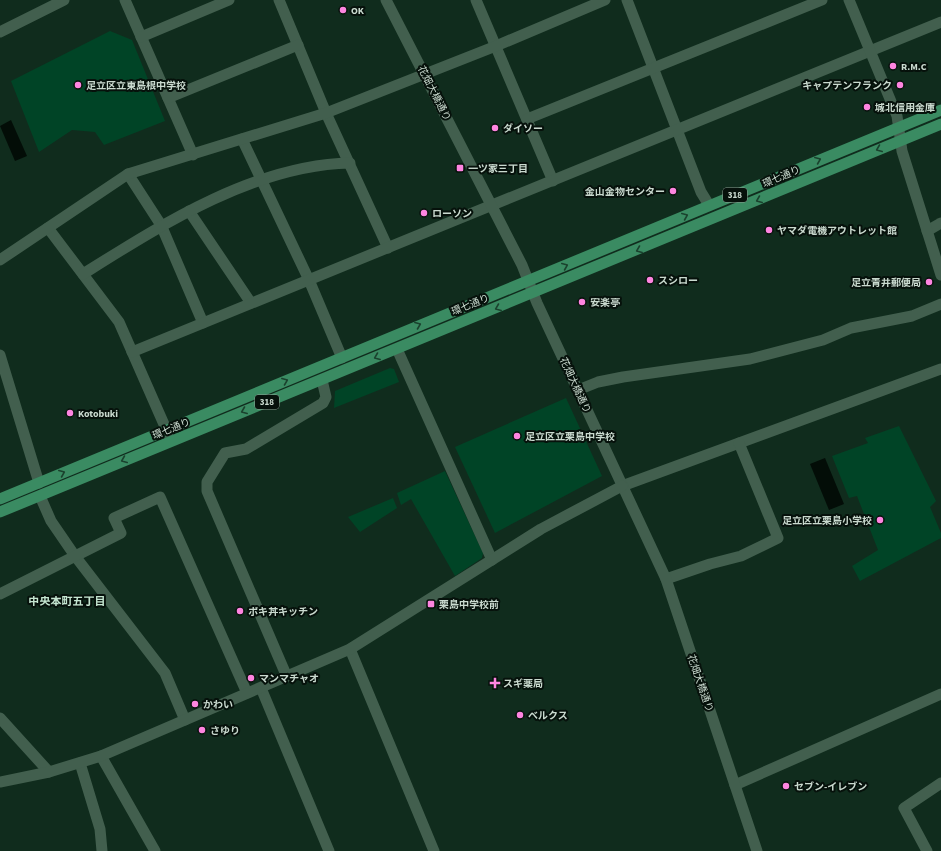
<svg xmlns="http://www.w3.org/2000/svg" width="941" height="851" viewBox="0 0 941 851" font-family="'Source Sans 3','Noto Sans JP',sans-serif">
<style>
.green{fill:#004426}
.water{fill:#030d07}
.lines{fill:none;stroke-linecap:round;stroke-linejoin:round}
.minor{stroke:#425f4e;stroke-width:11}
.tertiary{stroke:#425f4e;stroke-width:11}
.primary{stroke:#3a8b62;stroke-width:11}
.oneway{stroke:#1b422e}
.poi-dot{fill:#fe85e0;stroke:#06110b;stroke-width:1.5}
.labels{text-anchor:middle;stroke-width:4;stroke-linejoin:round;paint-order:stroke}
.shield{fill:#06110b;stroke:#8f9e94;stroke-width:1}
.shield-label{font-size:9px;font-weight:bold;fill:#cadacf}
.poi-label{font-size:10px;font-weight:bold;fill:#cadacf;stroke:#06110b;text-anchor:start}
.street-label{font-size:10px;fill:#cadacf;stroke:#06110b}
.neighbourhood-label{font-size:11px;font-weight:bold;fill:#c5e6d1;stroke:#06110b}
</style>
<rect width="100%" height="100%" fill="#102c1d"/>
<g class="green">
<path d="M110 31 132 40 165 121 104 145 95 132 72 130 39 152 11 81Z"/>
<path d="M390 368 394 369 399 382 334 408 335 391Z"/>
<path d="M566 398 602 476 495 533 455 447Z"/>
<path d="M899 426 936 501 930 507 941 533V538L860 581 852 566 878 550 857 496 849 498 832 456 868 443 865 438Z"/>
<path d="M445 471 483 553 482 558 455 576 411 499 401 505 397 493Z"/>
<path d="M393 498 397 508 360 532 348 517Z"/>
</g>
<g class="water">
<path d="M11 120 27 156 15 161 0 126Z"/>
<path d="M825 458 844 504 829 510 810 464Z"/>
</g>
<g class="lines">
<g class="minor">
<path d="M125 0 193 155"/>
<path d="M279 0 326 113 388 248"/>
<path d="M476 0 553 181"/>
<path d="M627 0 701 192 709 205"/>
<path d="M0 32 64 0"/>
<path d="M141 37 229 0"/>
<path d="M168 98 298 45"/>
<path d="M527 119 822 0"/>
<path d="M242 139 309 280 342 358"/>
<path d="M128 174 161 225 203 323"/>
<path d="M189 211 251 303"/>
<path d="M48 228 119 322 170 438"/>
<path d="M927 231 941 223"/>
<path d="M83 274C161 225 254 165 350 163"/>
<path d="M397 349 492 560"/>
<path d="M132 352 941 22"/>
<path d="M0 355 39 483"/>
<path d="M578 390 598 382 623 377 750 359 823 340 851 328 912 316 941 304"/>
<path d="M622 486 941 369"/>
<path d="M40 496 51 521 75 556 165 673 185 720"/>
<path d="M666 579 710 564 741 556 778 538 739 443"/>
<path d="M0 594 121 533 114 518 160 497 247 693"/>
<path d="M350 649 434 851"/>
<path d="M287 677 207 491V482L225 453 246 449 323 403 326 397 322 380"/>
<path d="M261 688 329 851"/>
<path d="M0 718 49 772"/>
<path d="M101 756 155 851"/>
<path d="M80 763 100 829 102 851"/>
<path d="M735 785 941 694"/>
<path d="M927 851 904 808 941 783"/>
</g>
<g class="tertiary">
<path d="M386 0 522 265 537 303 666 579 757 851"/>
<path d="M849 0 897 116 902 151 941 275"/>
<path d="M0 260 128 174 326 113 496 46 605 0"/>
<path d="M0 782 49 772 101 756 350 649 541 529 622 486"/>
</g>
<g class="primary">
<path d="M0 499 941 110"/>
<path d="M0 512 941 124"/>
</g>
</g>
<defs><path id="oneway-chevron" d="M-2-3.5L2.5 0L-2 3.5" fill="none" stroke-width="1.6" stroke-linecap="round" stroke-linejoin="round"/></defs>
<g class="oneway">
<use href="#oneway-chevron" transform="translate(879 149) rotate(157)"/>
<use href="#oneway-chevron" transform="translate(818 160) rotate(-23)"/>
<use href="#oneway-chevron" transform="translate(759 200) rotate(157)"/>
<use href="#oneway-chevron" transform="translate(685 216) rotate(-23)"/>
<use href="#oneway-chevron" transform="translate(639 250) rotate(158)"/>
<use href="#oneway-chevron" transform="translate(565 266) rotate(-23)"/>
<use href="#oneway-chevron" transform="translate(498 308) rotate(158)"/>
<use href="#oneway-chevron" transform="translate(418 325) rotate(-22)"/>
<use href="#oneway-chevron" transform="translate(377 357) rotate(158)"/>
<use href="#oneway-chevron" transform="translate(285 381) rotate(-22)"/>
<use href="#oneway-chevron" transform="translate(244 411) rotate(158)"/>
<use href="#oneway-chevron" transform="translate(124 460) rotate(157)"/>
<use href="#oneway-chevron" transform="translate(62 473) rotate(-23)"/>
</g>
<g class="poi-dot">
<circle cx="343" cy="10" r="4"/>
<circle cx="893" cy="66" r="4"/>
<circle cx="78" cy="85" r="4"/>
<circle cx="900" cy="85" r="4"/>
<circle cx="867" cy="107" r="4"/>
<circle cx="495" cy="128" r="4"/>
<rect x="456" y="164" width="8" height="8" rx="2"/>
<circle cx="673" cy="191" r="4"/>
<circle cx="424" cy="213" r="4"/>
<circle cx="769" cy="230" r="4"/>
<circle cx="650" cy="280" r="4"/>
<circle cx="929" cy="282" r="4"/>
<circle cx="582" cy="302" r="4"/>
<circle cx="70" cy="413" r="4"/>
<circle cx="517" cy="436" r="4"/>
<circle cx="880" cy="520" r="4"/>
<rect x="427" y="600" width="8" height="8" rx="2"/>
<circle cx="240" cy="611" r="4"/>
<circle cx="251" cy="678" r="4"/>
<path d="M493 677h4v4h4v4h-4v4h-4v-4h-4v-4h4z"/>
<circle cx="195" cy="704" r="4"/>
<circle cx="520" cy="715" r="4"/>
<circle cx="202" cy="730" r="4"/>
<circle cx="786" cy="786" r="4"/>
</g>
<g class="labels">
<g class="shield">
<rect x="723" y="188" width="24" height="14" rx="3"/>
<rect x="255" y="395" width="24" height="14" rx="3"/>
</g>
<g class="shield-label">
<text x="735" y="198">318</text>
<text x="267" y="405">318</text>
</g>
<g class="poi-label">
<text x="351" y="14">OK</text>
<text x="901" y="70">R.M.C</text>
<text x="86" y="89">足立区立東島根中学校</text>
<text x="892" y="89" text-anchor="end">キャプテンフランク</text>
<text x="875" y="111">城北信用金庫</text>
<text x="503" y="132">ダイソー</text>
<text x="468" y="172">一ツ家三丁目</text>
<text x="665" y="195" text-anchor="end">金山金物センター</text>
<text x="432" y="217">ローソン</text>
<text x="777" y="234">ヤマダ電機アウトレット館</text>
<text x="658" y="284">スシロー</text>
<text x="921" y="286" text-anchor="end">足立青井郵便局</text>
<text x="590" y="306">安楽亭</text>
<text x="78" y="417">Kotobuki</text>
<text x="525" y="440">足立区立栗島中学校</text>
<text x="872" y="524" text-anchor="end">足立区立栗島小学校</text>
<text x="439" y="608">栗島中学校前</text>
<text x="248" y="615">ポキ丼キッチン</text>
<text x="259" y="682">マンマチャオ</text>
<text x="503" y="687">スギ薬局</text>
<text x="203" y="708">かわい</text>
<text x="528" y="719">ベルクス</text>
<text x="210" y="734">さゆり</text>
<text x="794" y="790">セブン-イレブン</text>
</g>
<g class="street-label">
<text transform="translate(435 93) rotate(63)" y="4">花畑大橋通り</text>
<text transform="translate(781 176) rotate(-23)" y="4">環七通り</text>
<text transform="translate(470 304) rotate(-22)" y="4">環七通り</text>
<text transform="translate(576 385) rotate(65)" y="4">花畑大橋通り</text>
<text transform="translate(171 428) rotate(-22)" y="4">環七通り</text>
<text transform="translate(701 683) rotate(71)" y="4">花畑大橋通り</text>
</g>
<g class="neighbourhood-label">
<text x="67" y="605">中央本町五丁目</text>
</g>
</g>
</svg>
